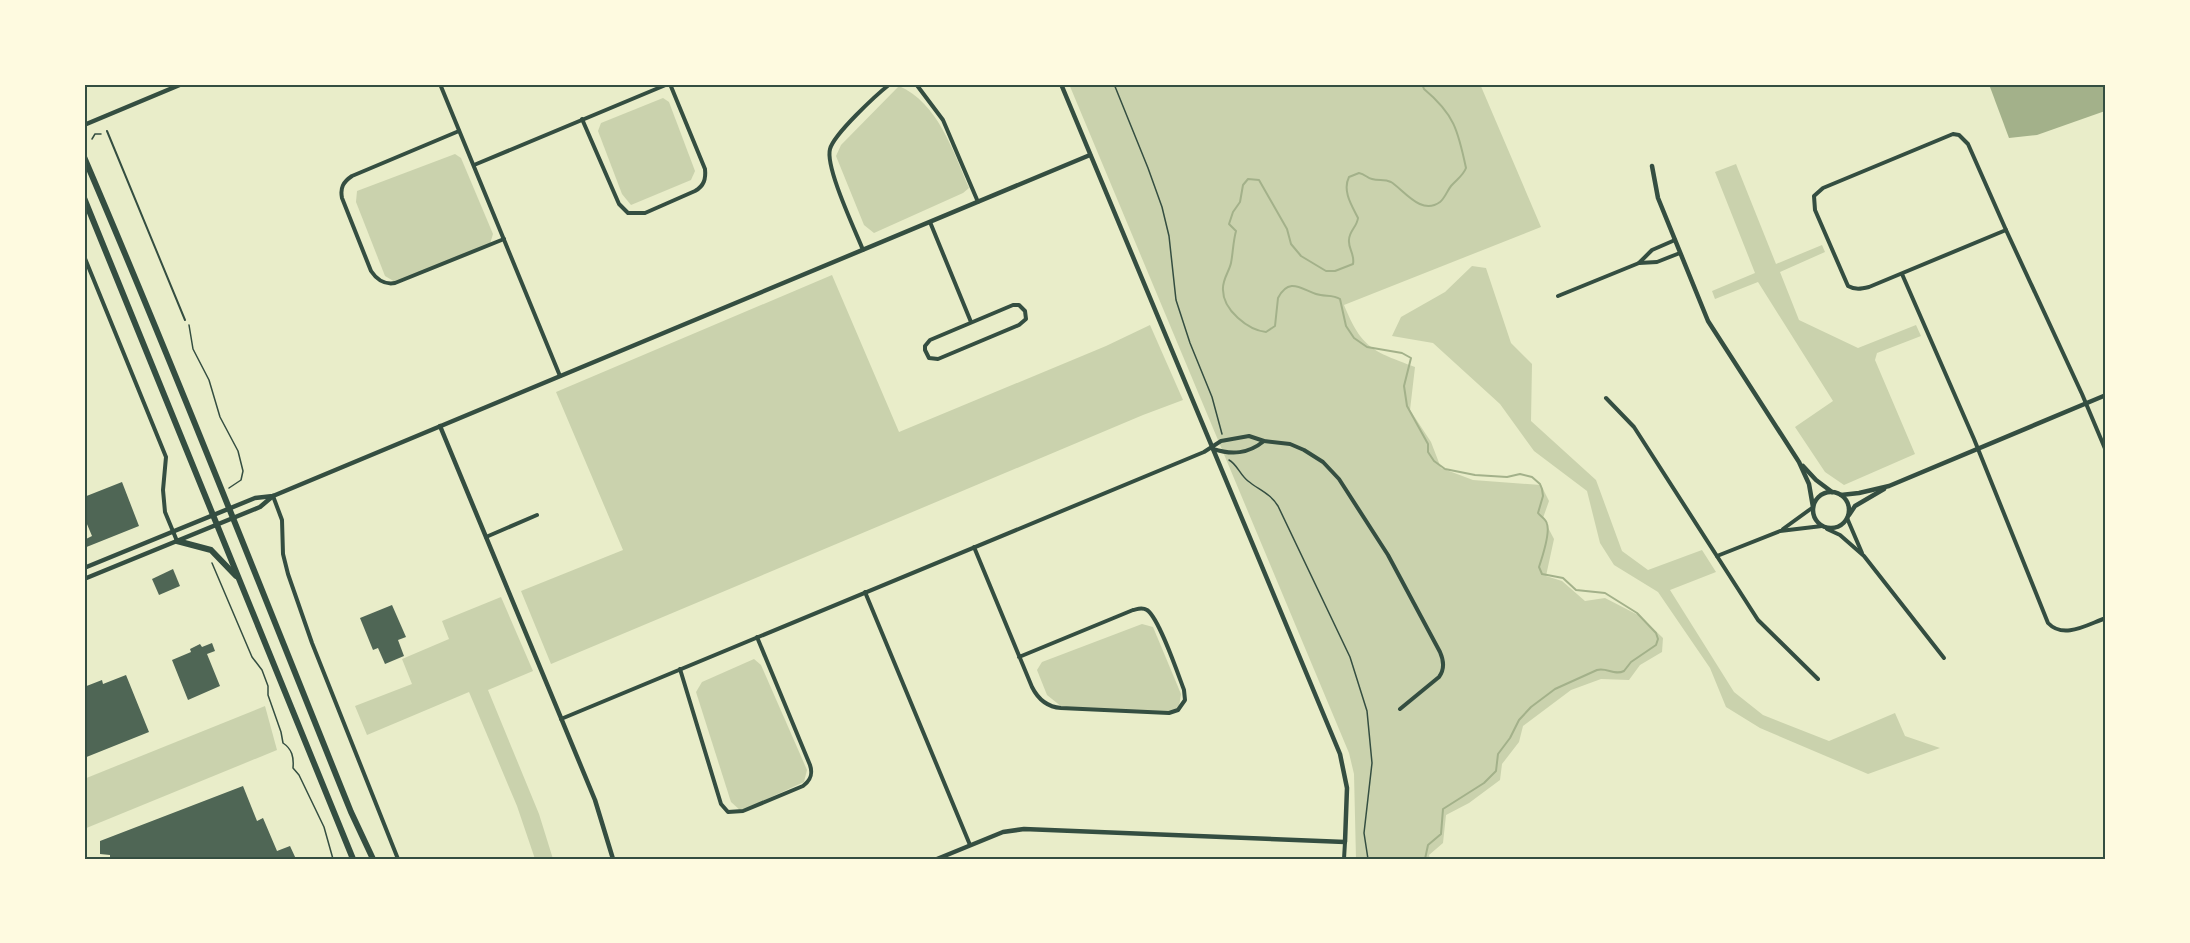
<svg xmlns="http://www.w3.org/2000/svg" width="2190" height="943" viewBox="0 0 2190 943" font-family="Barlow,sans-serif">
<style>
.green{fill:#cad2ad}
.water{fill:#a3b18a}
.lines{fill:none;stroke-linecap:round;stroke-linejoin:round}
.stream{stroke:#a3b18a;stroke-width:2}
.building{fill:#4f6655}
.path{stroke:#344e41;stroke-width:1.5}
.service{stroke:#344e41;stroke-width:2}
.minor{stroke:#344e41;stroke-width:4}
.tertiary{stroke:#344e41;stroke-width:4.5}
.primary{stroke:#344e41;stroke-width:6}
.neatline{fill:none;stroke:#344e41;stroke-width:2}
</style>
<rect width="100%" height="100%" fill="#e9edc9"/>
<g class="green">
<path d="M1069 84H1480L1541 227 1344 305C1362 349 1373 351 1415 367L1410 410 1431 442 1441 468 1473 480 1541 485 1549 501 1543 518 1554 539 1546 576 1562 581 1585 601 1605 598 1640 616 1663 638 1662 652 1640 665 1629 680 1601 679 1571 690 1523 726 1519 742 1502 764 1500 780 1469 803 1446 815 1443 843 1429 855 1430 859H1356L1354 774 1349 753Z"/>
<path d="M899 86C938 103 953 151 969 188L963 193 874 233 864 225 836 156 841 145Z"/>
<path d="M663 98 669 102 695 171 691 180 631 205 622 194 598 131 601 123Z"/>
<path d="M455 154 461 158 493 234 490 244 397 283 385 276 356 202 357 191Z"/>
<path d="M1736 164 1776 264 1822 245 1825 252 1780 272 1799 320 1858 348 1916 325 1921 336 1877 353 1875 360 1915 454 1844 485 1825 472 1795 427 1833 401 1758 282 1715 299 1712 291 1755 273 1715 172Z"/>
<path d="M1472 266 1486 268 1511 343 1532 364 1531 421 1596 480 1622 551 1648 570 1702 550 1716 572 1670 590 1734 692 1763 715 1829 741 1895 713 1905 736 1940 748 1868 774 1760 728 1726 707 1710 668 1658 592 1614 565 1600 543 1587 491 1534 451 1500 404 1433 343 1392 336 1401 317 1445 292Z"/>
<path d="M832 275 899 432 1106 346 1150 325 1183 400 1143 415 551 664 521 591 623 550 556 392Z"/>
<path d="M501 597 533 671 488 690 539 814 553 859H535L517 806 469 692 367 735 355 706 412 684 402 659 449 639 442 621Z"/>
<path d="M1142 624 1153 627 1181 694 1179 707 1172 712 1062 707 1047 695 1037 670 1042 662Z"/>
<path d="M754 659 761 665 807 770 804 782 741 811 731 802 696 692 702 682Z"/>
<path d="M265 706 277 750 84 829V779Z"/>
</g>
<path class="water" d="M1991 84H2102L2106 92 2105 111 2037 135 2009 138 1990 87Z"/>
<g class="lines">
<path class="stream" d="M1422 84 1424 89C1454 114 1458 130 1466 168 1463 176 1456 180 1451 186 1447 191 1445 198 1440 202 1421 216 1404 190 1391 182 1384 179 1379 181 1372 179 1367 178 1365 174 1359 173L1349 177C1342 191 1352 206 1358 218 1357 227 1349 231 1349 240 1348 249 1355 254 1353 264L1335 271H1326L1301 256 1291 244 1287 229 1259 180 1248 179 1243 185 1240 202 1233 212 1229 224 1236 231C1233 242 1233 253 1231 263 1229 272 1222 280 1223 290 1223 310 1248 330 1266 332L1275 326 1278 298C1289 277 1301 289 1316 294 1325 297 1333 294 1340 299L1346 326 1354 338 1367 347 1402 353 1411 358 1404 386 1407 406 1428 444V452L1434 461 1445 469 1475 475 1507 477 1520 474 1532 477 1540 484 1542 489 1543 496 1538 513C1541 517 1546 519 1547 524 1550 532 1542 558 1539 567L1542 574 1563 578 1576 590 1605 593 1637 613 1656 633 1658 639 1656 645 1631 662 1624 671C1614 676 1607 667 1597 670L1555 689 1531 707 1519 720 1510 738 1498 754 1496 771 1484 783 1443 809 1441 834 1428 845 1425 859"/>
</g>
<g class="building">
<path d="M122 482 139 526 84 548V540L92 536 84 517V497Z"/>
<path d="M173 569 180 586 159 595 152 579Z"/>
<path d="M392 605 406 637 398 640 404 656 385 664 378 648 373 650 360 618Z"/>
<path d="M212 643 215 651 207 654 220 686 188 700 172 660 191 652 190 649 200 644 202 647Z"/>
<path d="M126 675 149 732 84 758V687L102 680 103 684Z"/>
<path d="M243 786 257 821 263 818 277 851 290 846 296 859H110V855L100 854V841Z"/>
</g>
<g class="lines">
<g class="path">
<path d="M1114 84 1148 168 1162 207 1169 236 1176 300 1190 343 1212 397 1222 434"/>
<path d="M84 95V98"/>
<path d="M92 139 95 134H101"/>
<path d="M189 325 193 349 209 380 220 417 238 451 243 471 241 480 229 488"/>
<path d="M1229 460C1237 464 1240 475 1248 481 1259 490 1270 493 1278 506L1350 657 1367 711 1372 763 1364 833 1368 859"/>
<path d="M212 563 252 657 262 670 268 686V695L281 732 283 743C292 749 294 757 293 768L299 775 324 827 333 859"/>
</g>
<path class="service" d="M107 131 185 320"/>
<g class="minor">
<path d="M440 84 560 376"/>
<path d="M916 84 943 120 978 202"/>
<path d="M582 119 619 204 628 213H645L695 191C704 186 706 179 705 169L670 84"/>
<path d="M459 131 352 176C343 182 340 188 342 198L371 271C377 280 384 285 395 283L504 239"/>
<path d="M1953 134 1959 135 1968 144 2006 230 1869 287C1861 289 1855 290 1848 286L1815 210 1814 196 1823 188Z"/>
<path d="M474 165 668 84"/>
<path d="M930 222 971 322"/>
<path d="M2006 230 2082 394 2106 451"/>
<path d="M863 250C855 230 825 167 830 149 834 134 876 95 890 84"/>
<path d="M84 256 166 457 163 490 165 512 177 541"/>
<path d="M1639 263 1652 250 1675 240"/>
<path d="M1902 274 1974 439 2048 623C2064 640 2088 624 2106 618"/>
<path d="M1558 296 1639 263 1657 262 1680 253"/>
<path d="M1013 305H1019L1025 311 1026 319 1019 325 938 359 929 358 925 350V346L930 340Z"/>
<path d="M1606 398 1634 427 1758 620 1818 679"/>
<path d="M1213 449C1232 455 1248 454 1264 441"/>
<path d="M273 496 282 520 283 554 288 574 312 643 398 859"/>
<path d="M1847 518 1862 553"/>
<path d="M1783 529 1812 508"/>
<path d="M1827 529 1840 535 1864 556 1944 658"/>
<path d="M486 537 537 515"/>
<path d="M974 547 1032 687C1038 699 1047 707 1061 708L1169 713 1178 710 1185 700 1184 690C1178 674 1159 618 1147 610 1142 607 1138 609 1133 610L1019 657"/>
<path d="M1717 556 1780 531 1822 526"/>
<path d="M865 592 970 845"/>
<path d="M680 669 721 804 728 812 743 811 803 786C811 780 813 774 810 765L757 637"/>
<path d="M561 719 1204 452 1221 441 1249 436 1264 441 1290 444 1304 450 1323 462 1339 479 1388 555 1440 652C1444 661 1445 669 1439 677L1400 709"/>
<path d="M1344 859 1345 842"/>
</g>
<g class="tertiary">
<path d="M84 125 182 84"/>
<path d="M1652 166 1658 198 1708 321 1799 462 1809 484 1813 507"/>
<path d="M440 426 595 800 613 859"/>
<path d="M1803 466 1816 480 1832 492"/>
<circle cx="1831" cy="510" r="18"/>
<path d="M1841 495 1859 493 1889 486 2106 395"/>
<path d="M1849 515 1855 506 1884 489"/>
<path d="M84 568 255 498 273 496 1090 155"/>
<path d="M84 579 260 507 273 496"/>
<path d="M937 859 1003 832 1024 829 1345 842 1347 788 1340 754 1061 84"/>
</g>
<g class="primary">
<path d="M84 157C177 374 263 594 351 812L373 859"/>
<path d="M84 198 353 859"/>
<path d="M177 541 211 550 236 576"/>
</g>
</g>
<rect width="2190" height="943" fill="none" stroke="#fefae0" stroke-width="171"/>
<rect x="86" y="86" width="2018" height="772" class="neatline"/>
</svg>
